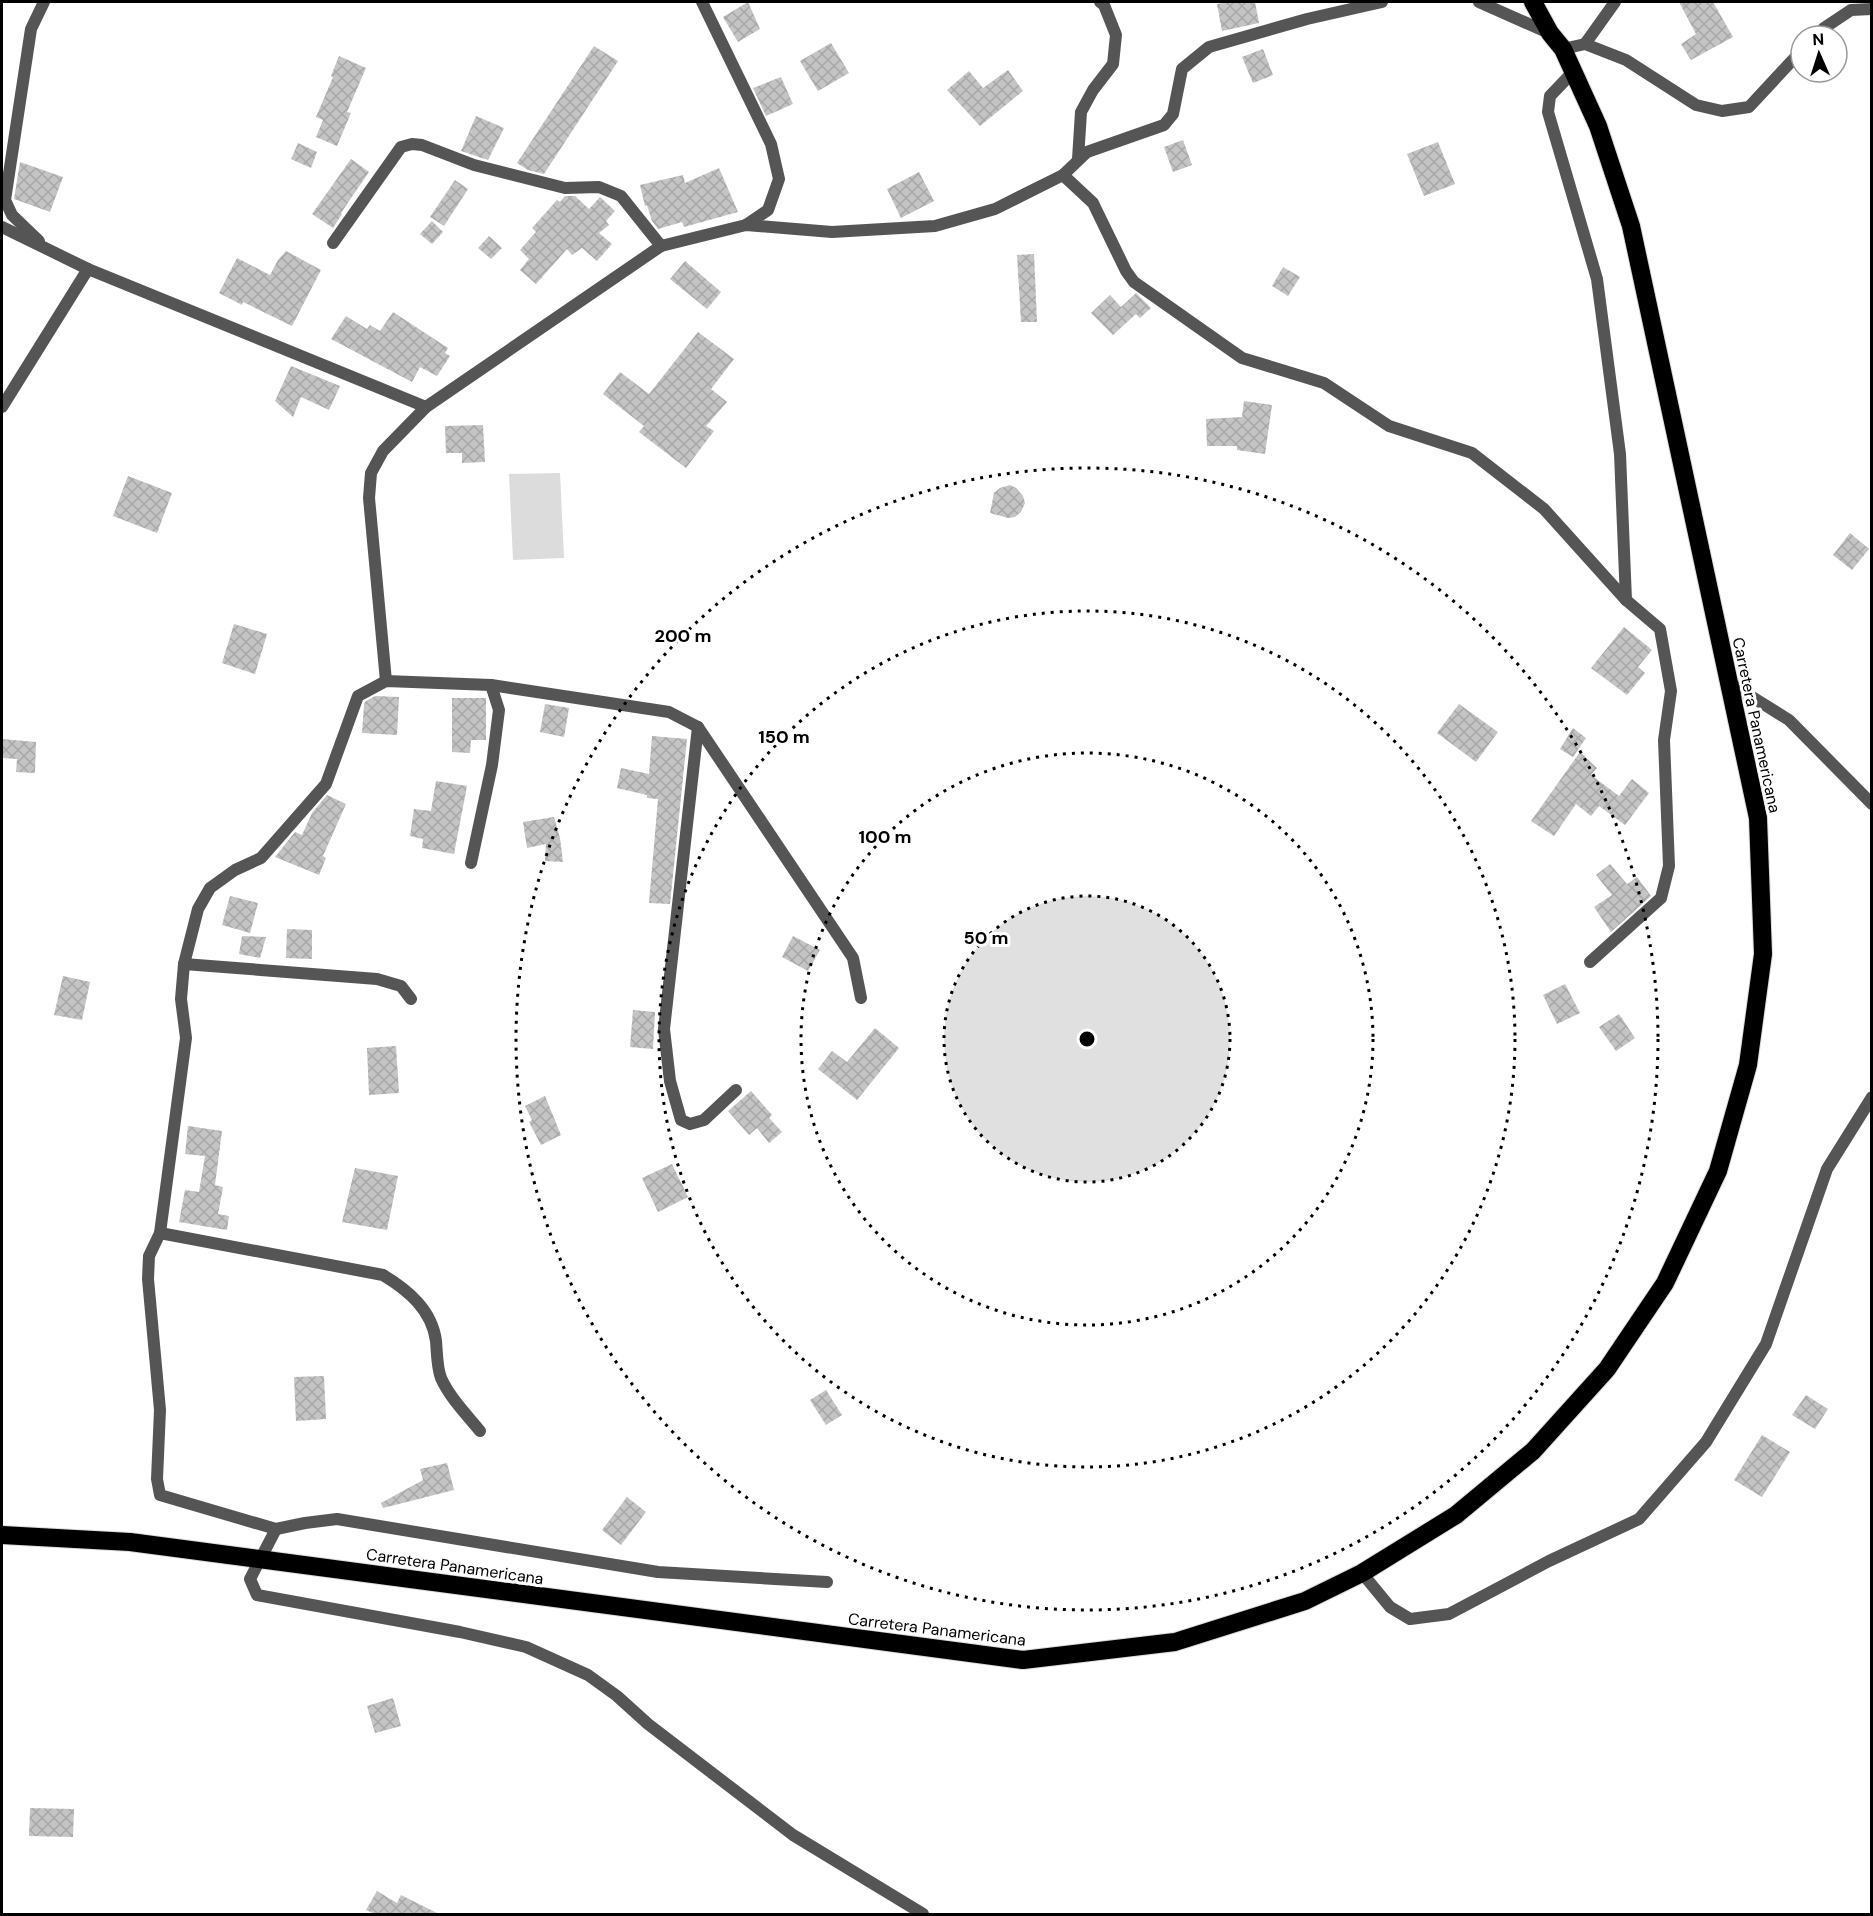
<svg xmlns="http://www.w3.org/2000/svg" width="1873" height="1916" viewBox="0 0 1873 1916" font-family="'DM Sans',sans-serif">
<style>
.grass{fill:#dcdcdc}
.building{fill:url(#building-cross-hatch)}
.lines{fill:none;stroke-linecap:round;stroke-linejoin:round}
.highway-casing{stroke:#dbdbdb;stroke-width:20}
.street{stroke:#555;stroke-width:12}
.highway{stroke:#000;stroke-width:18}
.ring{fill:none;stroke:#000;stroke-width:3;stroke-dasharray:3 6}
.labels{text-anchor:middle;stroke-width:6;stroke-linejoin:round;paint-order:stroke}
.street-label{font-size:16px;fill:#000;stroke:#fff}
.centre{fill:#000;stroke:#fff;stroke-width:3}
.ring-label{font-size:18px;text-anchor:middle;font-weight:bold;fill:#000;stroke:#fff;stroke-width:6;stroke-linejoin:round;paint-order:stroke}
</style>
<defs>
<pattern id="building-cross-hatch" width="8" height="8" patternUnits="userSpaceOnUse" patternTransform="scale(1.5)"><rect width="8" height="8" fill="#c4c4c4"/><path d="M0 0l8 8M0 8l8-8" fill="none" stroke="#a7a7a7"/></pattern>
</defs>
<rect width="100%" height="100%" fill="#fff"/>
<path class="grass" d="M560 473 564 558 513 560 509 474Z"/>
<g class="building">
<path d="M748 2 760 29 738 42 723 17Z"/>
<path d="M1231 2H1255L1259 23 1222 31 1217 4Z"/>
<path d="M1679 2H1713L1733 37 1691 60 1681 44 1696 34Z"/>
<path d="M831 43 849 73 818 91 800 61Z"/>
<path d="M594 46 618 61 544 174 528 170 517 163Z"/>
<path d="M1263 49 1273 75 1253 83 1242 57Z"/>
<path d="M339 56 366 68 347 112 351 113 337 146 316 137 323 120 316 117 333 77 331 76Z"/>
<path d="M1008 70 1023 91 980 126 947 90 969 71 983 88Z"/>
<path d="M781 77 793 104 766 116 753 88Z"/>
<path d="M476 116 504 128 488 160 461 151Z"/>
<path d="M1183 140 1192 165 1173 172 1164 147Z"/>
<path d="M1438 142 1455 184 1424 196 1407 154Z"/>
<path d="M298 143 317 152 311 168 291 159Z"/>
<path d="M351 159 369 172 341 213 342 214 333 228 312 214Z"/>
<path d="M20 162 63 177 50 212 14 199Z"/>
<path d="M719 168 738 212 684 227 682 222 658 229 652 221 647 205 645 206 640 185 683 175 685 183Z"/>
<path d="M919 172 934 201 901 218 887 189Z"/>
<path d="M455 180 468 189 444 226 430 217Z"/>
<path d="M565 196H575L589 209 600 197 615 211 606 221 609 225 599 233 612 244 597 261 582 248 572 255 567 249 536 284 520 270 529 259 520 250 536 232 532 228 557 200 560 202Z"/>
<path d="M432 221 443 232 432 244 420 234Z"/>
<path d="M489 236 502 248 491 259 478 248Z"/>
<path d="M286 251 321 270 292 326 243 302 242 305 219 293 237 258 270 275 278 260Z"/>
<path d="M1034 254 1037 322H1021L1017 255Z"/>
<path d="M685 261 721 292 707 309 670 279Z"/>
<path d="M1283 267 1300 277 1288 296 1272 286Z"/>
<path d="M1136 293 1151 308 1140 318 1136 314 1113 335 1091 313 1110 295 1121 307Z"/>
<path d="M393 312 448 348 445 353 450 356 437 376 420 367 412 382 331 339 346 316 367 329 370 325 380 331Z"/>
<path d="M698 332 734 359 711 389 727 402 706 426 714 431 686 468 639 432 644 426 603 394 620 372 649 394Z"/>
<path d="M291 366 340 386 329 410 301 397 293 417 275 401Z"/>
<path d="M1244 401 1272 405 1265 454 1237 450V446H1207L1206 419 1242 417Z"/>
<path d="M483 425 485 462 462 463V453H446L445 426Z"/>
<path d="M128 476 172 493 157 533 113 516Z"/>
<path d="M1010 485 1016 488 1023 496 1025 503 1021 512 1015 517 1008 518 990 513 994 493 1000 488Z"/>
<path d="M1850 533 1869 549 1852 570 1833 555Z"/>
<path d="M234 624 267 634 255 674 222 663Z"/>
<path d="M1624 627 1652 650 1638 667 1645 673 1627 695 1591 668Z"/>
<path d="M375 696 399 697 397 735 362 733 364 705 365 702Z"/>
<path d="M452 698H486V740H471L470 753 452 752Z"/>
<path d="M545 704 569 708 564 737 540 732Z"/>
<path d="M1459 704 1498 732 1476 762 1437 733Z"/>
<path d="M1573 728 1586 738 1573 757 1560 749Z"/>
<path d="M652 736 687 739 670 904 649 903 658 799 647 798V795L617 788 621 768 649 774Z"/>
<path d="M2 739 36 742 35 773 16 772 17 759 2 758Z"/>
<path d="M1580 752 1597 768 1591 775 1619 796 1632 779 1649 793 1625 825 1599 806 1591 816 1576 804 1554 836 1531 821Z"/>
<path d="M436 781 467 786 454 854 422 848 423 839 410 836 414 809 431 811Z"/>
<path d="M327 795 346 804 323 856 326 858 319 875 275 857 295 832 302 835 312 813Z"/>
<path d="M554 817 560 838 563 862 545 861 546 844 527 848 523 822Z"/>
<path d="M1610 864 1627 884 1637 877 1651 896 1611 932 1594 907 1612 895 1596 875Z"/>
<path d="M230 896 258 903 250 933 222 925Z"/>
<path d="M287 929 312 930V959L286 958Z"/>
<path d="M242 936 266 937 260 958 239 954Z"/>
<path d="M793 936 820 950 808 971 782 957Z"/>
<path d="M63 976 90 982 82 1020 54 1015Z"/>
<path d="M1565 984 1580 1013 1557 1024 1543 995Z"/>
<path d="M633 1010 655 1012 653 1049 630 1047Z"/>
<path d="M1619 1014 1635 1038 1616 1051 1599 1027Z"/>
<path d="M875 1028 899 1048 857 1100 818 1069 832 1051 847 1062Z"/>
<path d="M396 1046 399 1093 369 1095 367 1048Z"/>
<path d="M751 1091 772 1115 769 1118 782 1132 769 1143 757 1128 749 1135 728 1111Z"/>
<path d="M545 1096 561 1135 541 1145 529 1122 532 1120 525 1106Z"/>
<path d="M188 1126 222 1131 215 1185 223 1187 218 1214 229 1216 227 1230 179 1222 185 1190 199 1192 205 1156 185 1154Z"/>
<path d="M672 1164 688 1197 658 1212 642 1178Z"/>
<path d="M355 1168 398 1176 387 1230 342 1222Z"/>
<path d="M324 1376 326 1419 296 1421 294 1377Z"/>
<path d="M826 1390 842 1415 826 1425 810 1400Z"/>
<path d="M1806 1395 1828 1409 1815 1429 1792 1415Z"/>
<path d="M1762 1435 1790 1452 1762 1497 1734 1480Z"/>
<path d="M447 1463 454 1490 383 1508 381 1503 423 1480 420 1469Z"/>
<path d="M627 1497 646 1512 621 1545 602 1530Z"/>
<path d="M393 1698 401 1726 375 1733 367 1706Z"/>
<path d="M30 1808 74 1809 73 1837 29 1836Z"/>
<path d="M377 1891 397 1903 401 1895 439 1914H375L366 1910Z"/>
</g>
<g class="lines">
<g class="highway-casing">
<path id="highway" d="M2 1535 130 1542 1023 1660 1175 1642 1305 1601 1362 1573 1456 1515 1533 1451 1607 1369 1665 1283 1718 1171 1748 1065 1763 954 1758 818 1631 226 1598 126 1563 49 1550 33 1533 2"/>
</g>
<g class="street">
<path d="M702 2 771 144 779 179 768 210 746 225"/>
<path d="M1479 2 1549 33"/>
<path d="M1816 36 1824 28 1851 10 1872 9"/>
<path d="M1585 44 1615 2"/>
<path d="M1563 49 1585 44 1626 60 1696 105 1722 111 1749 107 1801 51"/>
<path d="M1573 72 1550 96 1548 112 1597 279 1620 454 1626 600"/>
<path d="M1078 159 1081 112 1093 90 1113 64 1116 35 1104 5 1100 2"/>
<path d="M1063 175 1093 203 1126 271 1134 282 1242 358 1324 383 1389 426 1472 453 1544 509 1626 600 1660 629 1671 691 1664 740 1669 866 1661 898 1590 962"/>
<path d="M2 227 88 269 426 407"/>
<path d="M39 241 12 215 5 200 31 29 44 2"/>
<path d="M333 243 401 147 412 144 422 145 474 165 565 188 599 187 621 196 661 246"/>
<path d="M2 407 88 269"/>
<path d="M386 681 369 498 371 473 383 451 426 407 661 246 746 225 832 232 935 226 995 209 1063 175 1087 152 1164 125 1173 114 1182 69 1209 47 1307 19 1382 2"/>
<path d="M1728 682 1789 720 1872 804"/>
<path d="M698 727 664 1029 670 1081 681 1120 690 1124 704 1120 736 1090"/>
<path d="M471 863 492 765 499 710 491 685"/>
<path d="M184 964 377 979 401 986 411 999"/>
<path d="M160 1233 383 1275C408 1290 432 1310 436 1341 437 1353 437 1368 441 1378 450 1398 467 1415 480 1431"/>
<path d="M276 1529 250 1579 257 1595 460 1632 526 1647 588 1675 617 1696 648 1724 793 1835 923 1914"/>
<path d="M1362 1573 1390 1607 1410 1619 1449 1614 1549 1561 1639 1519 1706 1442 1766 1344 1827 1169 1872 1097"/>
<path d="M827 1582 658 1572 337 1519 305 1523 276 1529 160 1495 157 1479 160 1410 148 1279 149 1256 160 1233 186 1038 181 999 184 964 198 909 210 888 235 870 261 858 326 784 358 696 386 681 491 685 669 712 698 727 853 958 861 998"/>
</g>
<use href="#highway" class="highway"/>
</g>
<circle cx="1087" cy="1039" r="143" fill="#000" fill-opacity=".12"/>
<g class="ring">
<circle cx="1087" cy="1039" r="143"/>
<circle cx="1087" cy="1039" r="286"/>
<circle cx="1087" cy="1039" r="428"/>
<circle cx="1087" cy="1039" r="571"/>
</g>
<g class="labels">
<g class="street-label">
<text transform="translate(1757 725) rotate(78)" y="6">Carretera Panamericana</text>
<text transform="translate(455 1566) rotate(8)" y="6">Carretera Panamericana</text>
<text transform="translate(937 1629) rotate(7)" y="6">Carretera Panamericana</text>
</g>
</g>
<circle cx="1087" cy="1039" r="9" class="centre"/>
<g class="ring-label">
<text x="683" y="642">200 m</text>
<text x="784" y="743">150 m</text>
<text x="885" y="843">100 m</text>
<text x="986" y="944">50 m</text>
</g>
<rect width="1873" height="1916" fill="none" stroke="#000000" stroke-width="6"/>
<g transform="translate(1819 54) rotate(357)"><circle r="28" fill="#ffffff" stroke="#999999" stroke-width="1.5"/>
<path d="M0-4.5L10 22L0 15L-10 22Z" fill="#000000"/>
<text y="-9" font-size="16" font-weight="bold" text-anchor="middle" fill="#000000">N</text>
</g>
</svg>
